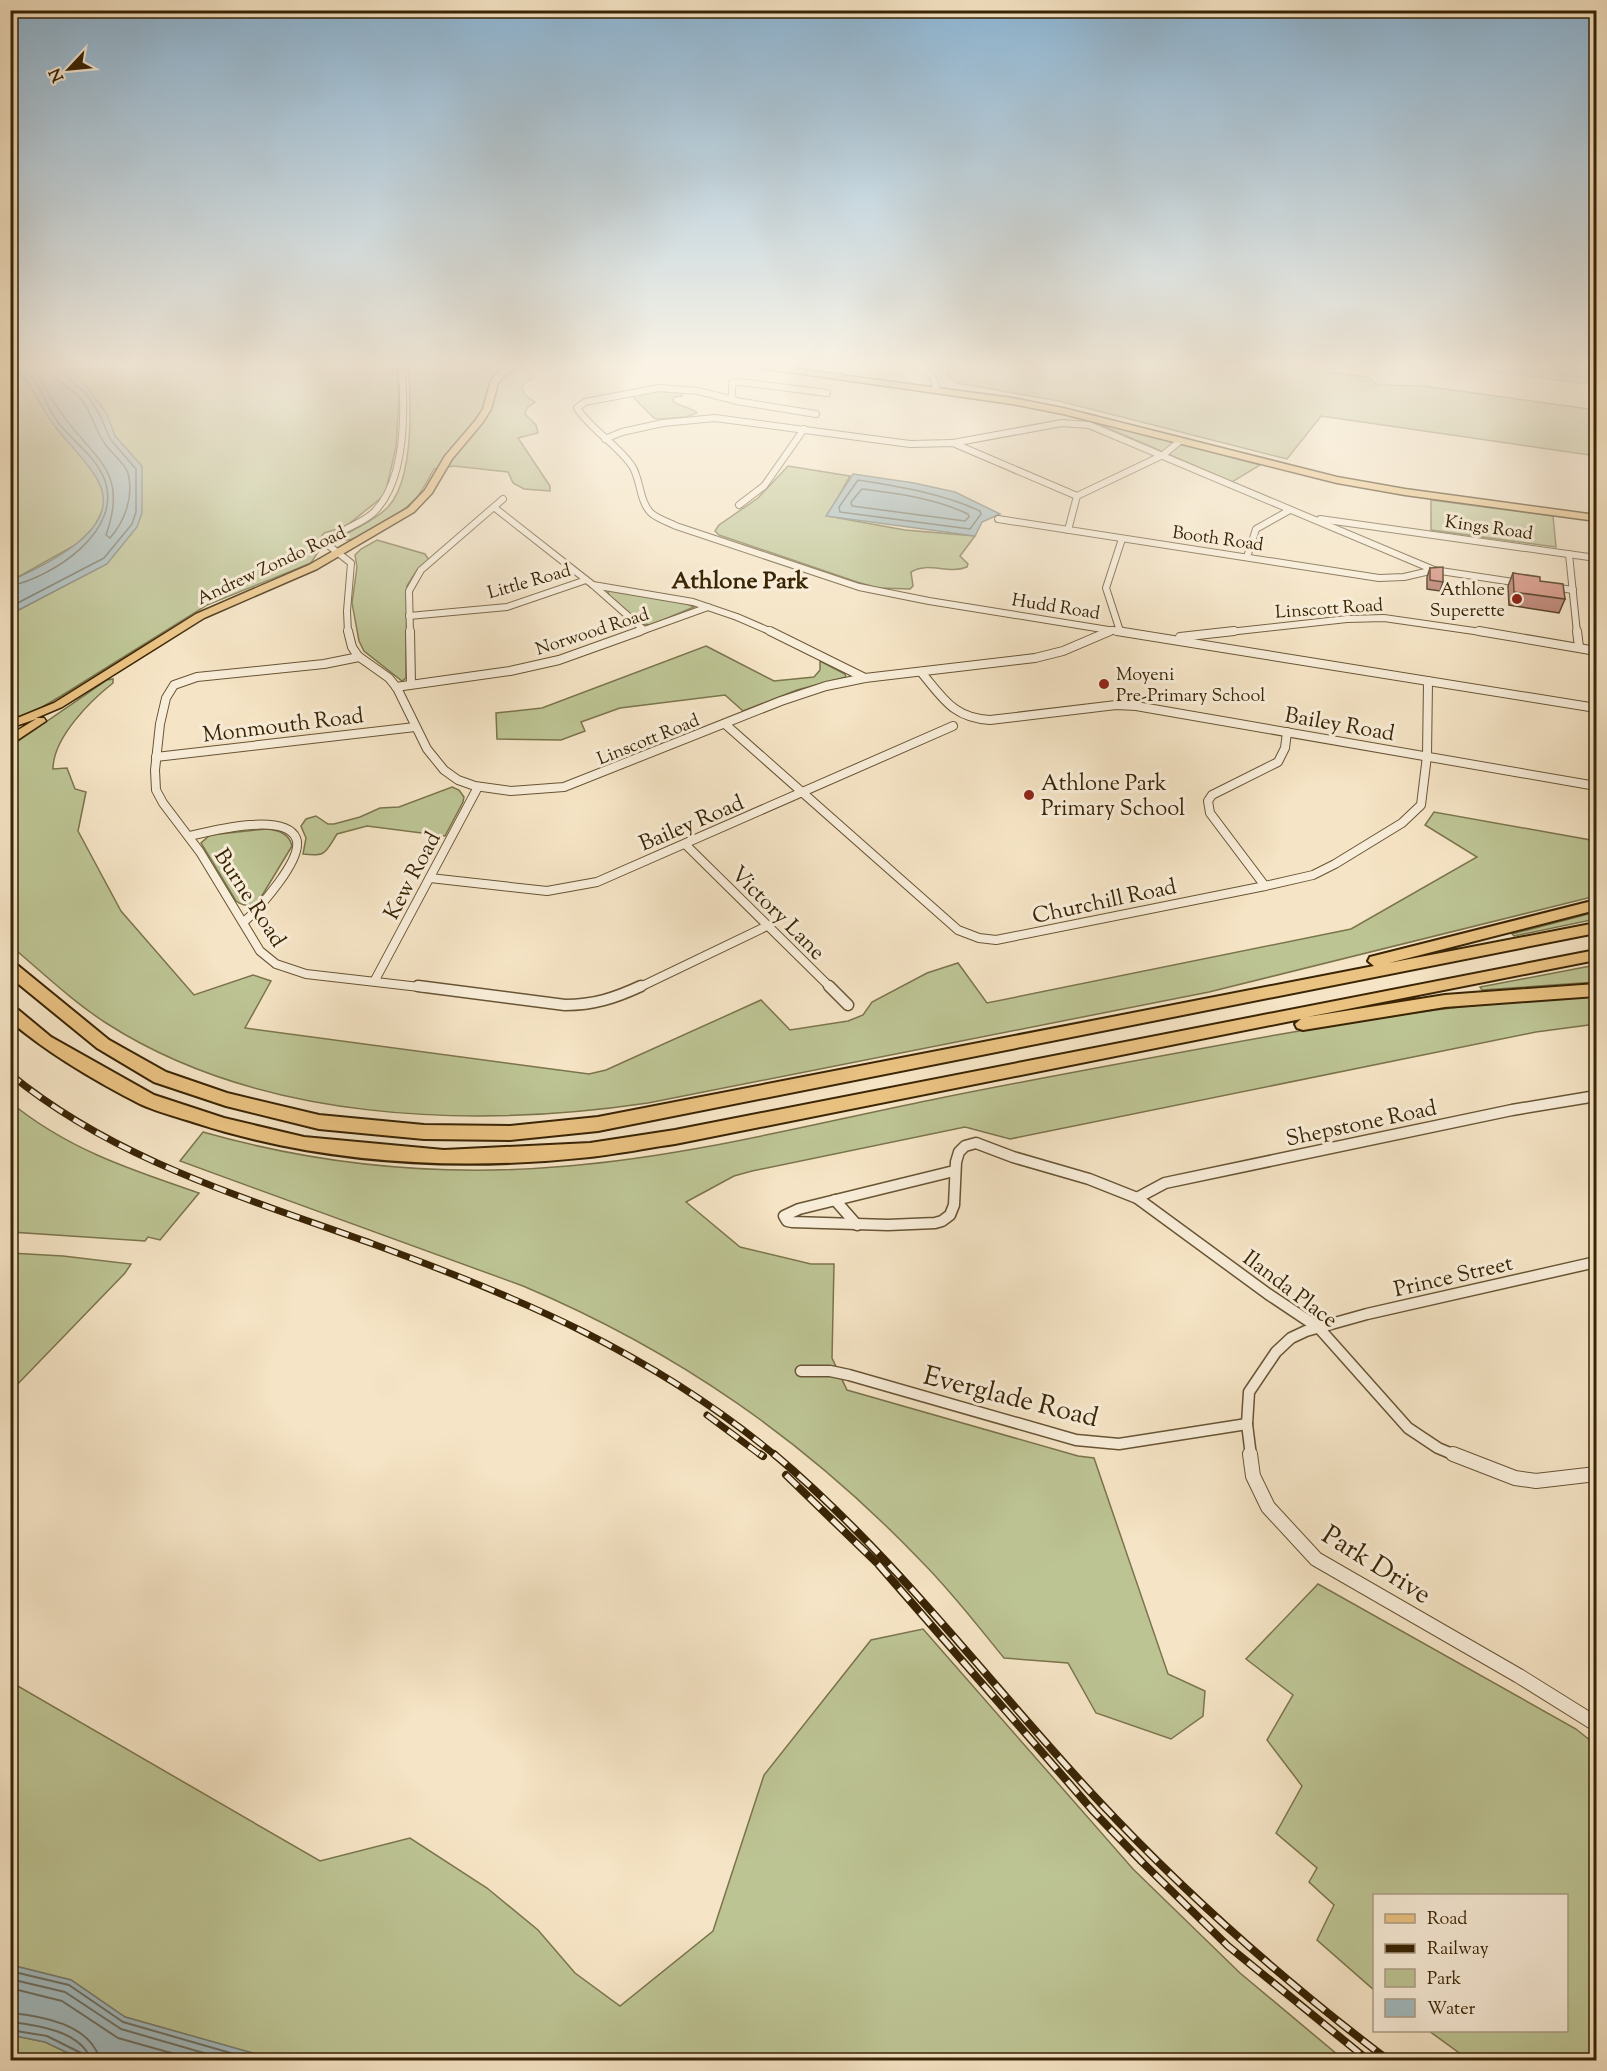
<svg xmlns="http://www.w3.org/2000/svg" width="1607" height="2071" viewBox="0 0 1607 2071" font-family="'Sorts Mill Goudy',serif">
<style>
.green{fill:#bdc494;stroke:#7b744c;stroke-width:1.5}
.water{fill:#a2bbc0;stroke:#787f75;stroke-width:1.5}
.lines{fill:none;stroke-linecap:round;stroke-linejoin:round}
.shore-far1{stroke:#6e7062;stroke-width:1.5}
.shore{stroke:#6e7062;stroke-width:2}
.street-far3-casing{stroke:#685434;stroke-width:8}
.street-far2-casing{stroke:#685434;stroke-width:10}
.street-far1-casing{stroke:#685434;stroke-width:13}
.street-casing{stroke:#685434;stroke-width:16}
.primary-casing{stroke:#392404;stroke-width:3}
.highway-casing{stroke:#392404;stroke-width:4}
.street-far3{stroke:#f8edd9;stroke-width:6}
.street-far2{stroke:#f8edd9;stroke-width:8}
.street-far1{stroke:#f8edd9;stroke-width:10}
.street{stroke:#f8edd9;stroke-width:14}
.primary{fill:#eac282;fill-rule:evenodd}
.highway{fill:#eac282;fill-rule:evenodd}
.rail-far1-casing{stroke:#392404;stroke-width:7}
.rail-casing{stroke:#392404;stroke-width:8}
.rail-far1{stroke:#f8edd9;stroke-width:4.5;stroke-dasharray:13;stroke-linecap:butt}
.rail{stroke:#f8edd9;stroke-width:5;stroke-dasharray:16;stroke-linecap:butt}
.wall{fill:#b7796c;stroke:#392404;stroke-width:1.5}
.building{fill:#d58d7e;stroke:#392404;stroke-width:1.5}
.poi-dot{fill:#8f2418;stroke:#f8edd9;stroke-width:2}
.labels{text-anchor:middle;stroke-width:6;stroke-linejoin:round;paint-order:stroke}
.far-street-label{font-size:18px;fill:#392404;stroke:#f8edd9}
.far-poi-label{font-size:18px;fill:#392404;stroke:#f8edd9;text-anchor:end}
.street-label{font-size:22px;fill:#392404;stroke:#f8edd9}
.poi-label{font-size:22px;fill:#392404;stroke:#f8edd9;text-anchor:start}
.far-district-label{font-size:24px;font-weight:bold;fill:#392404;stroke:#f8edd9}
.near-street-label{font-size:27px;fill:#392404;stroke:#f8edd9}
</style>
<rect width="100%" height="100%" fill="#f5e4c5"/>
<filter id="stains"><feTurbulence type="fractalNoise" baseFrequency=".00333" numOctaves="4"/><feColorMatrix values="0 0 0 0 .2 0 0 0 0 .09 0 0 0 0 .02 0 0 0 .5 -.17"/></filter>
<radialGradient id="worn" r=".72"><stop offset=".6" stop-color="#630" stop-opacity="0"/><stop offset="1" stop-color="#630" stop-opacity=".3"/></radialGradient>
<g class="green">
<path d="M53 362H396L399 396 396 447 385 495 345 527 324 533 318 541 320 549 311 563 207 605 61 696 32 713 11 720V614L103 564 129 452 115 436 101 405Z"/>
<path d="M408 362H521L535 377 526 382 521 388 527 397 535 402 527 408 525 414 536 425 538 433 518 438 550 486V491L524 489 513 483 508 472 454 466 434 469C429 478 424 488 417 497 404 511 364 541 345 540V535C359 526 376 520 388 507 415 478 411 401 408 362Z"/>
<path d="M961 362H1245L1367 377 1378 385 1423 386 1596 410V456L1321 416 1287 459 1059 401 957 383 947 373Z"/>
<path d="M11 367 23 373 80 448 105 489 104 507 94 527 77 544 11 581Z"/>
<path d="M650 391 681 392 682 396 674 397 673 401C679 407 692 407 697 413L686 417 658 419 654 418 634 398V396Z"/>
<path d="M1092 421 1260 465 1232 482Z"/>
<path d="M788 466 850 476 827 516 905 530 975 536 960 556 968 564 967 567C948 575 928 561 911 572L913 586 910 589 878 588 857 582 719 535 715 531 719 525 758 498Z"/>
<path d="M1431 500 1553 516 1556 547 1431 530Z"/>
<path d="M377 540 425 554 429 560 417 570 407 586 406 678 402 681 364 651 359 641 352 603 357 567 355 555 361 549Z"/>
<path d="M607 590 685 603 694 607 651 625 643 624 611 599Z"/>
<path d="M706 646 774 681 814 677 820 670V661L845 674 846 677 797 690 743 711 725 695 620 708 581 722 585 731 561 740 497 739 496 713 542 708Z"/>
<path d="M113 679V683C90 701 53 738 53 769L67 768 75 789 86 792 78 831 121 911 194 995 253 975 271 981 245 1028 589 1074 606 1070 761 1000 790 1030 848 1021 863 1015 872 1002 927 973 958 963 987 1003 1351 929 1477 857 1425 825 1434 812 1596 841V896L1209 992 648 1103C472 1129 260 1122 106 1023 72 1001 42 972 11 946V746L107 680Z"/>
<path d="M452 787 459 790 464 797 463 802 445 836 367 826 337 834C325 853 326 857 303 854L306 838 301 826 306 819 316 816 328 824H334L360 817 380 808 399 807Z"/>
<path d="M266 829C278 830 289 833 292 846L260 899C252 907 244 907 236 901L201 843 210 835Z"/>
<path d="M1596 912V919L1514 936 1512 934Z"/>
<path d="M1596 965V982L1482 990 1480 987Z"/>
<path d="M1596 995V1024L1536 1032 1010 1139 965 1127 752 1171 734 1176 686 1202 740 1247 811 1264H834L832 1358 847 1390 1078 1456 1094 1458 1168 1674 1205 1691 1203 1716 1171 1739 1096 1713 1068 1663 1004 1658C977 1625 951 1591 921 1561 806 1441 677 1351 523 1286L180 1161 203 1132C322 1166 445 1177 568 1166 690 1156 812 1124 931 1100 1024 1081 1117 1064 1210 1047 1339 1023 1466 1002 1596 995Z"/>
<path d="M10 1102C67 1149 131 1170 199 1193L160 1240 148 1237 145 1241 11 1232Z"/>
<path d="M10 1253 63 1256 131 1264 125 1273 11 1391Z"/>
<path d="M1318 1584 1576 1729 1596 1745V2060H1469L1429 2031 1566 2030V1896H1374V1990L1317 1940 1334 1905 1309 1882 1317 1868 1276 1833 1302 1786 1267 1740 1293 1695 1246 1659Z"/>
<path d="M923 1629 1133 1869 1240 1973 1344 2060H277L125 2017 71 1980 11 1965V1682L320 1861 410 1838 487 1888 538 1930 575 1973 620 2006 713 1931 764 1775 871 1640Z"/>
<path d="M10 2035 45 2042 83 2060H11Z"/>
</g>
<g class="water">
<path d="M11 362H58L82 381 107 414 115 436 142 466V513L137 527 107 564 11 614V581C44 564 127 530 97 479 86 459 67 443 54 425 39 407 33 379 11 368Z"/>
<path d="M1419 362H1596V385L1418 362Z"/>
<path d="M853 474 914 483 955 492 1000 514 982 522 975 536 826 516Z"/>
<path d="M11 1965 71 1980 125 2017 277 2060H83L45 2042 11 2035Z"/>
</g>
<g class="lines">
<g class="shore-far1">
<path d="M28 362C41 379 51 400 64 417 98 462 128 473 106 535L110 538C125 521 134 496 128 473 125 463 111 453 105 444 95 430 92 413 81 399 68 384 53 383 48 362"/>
<path d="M1466 362 1596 379"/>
<path d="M1525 362 1596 371"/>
<path d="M10 363C37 370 41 397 55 418 69 439 94 454 104 478 125 530 53 577 10 586"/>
<path d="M858 480C900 487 941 493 980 511L981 514 970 529 840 512 839 507Z"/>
<path d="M862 489C899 494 934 498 968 514L969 517 965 521 852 506 851 502Z"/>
<path d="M10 607 104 558 132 524 136 512V469L110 439 101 417 86 393 57 369 55 362"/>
</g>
<g class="shore">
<path d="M10 1971 69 1985 123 2022 255 2060"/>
<path d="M10 1979 65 1992 121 2029 228 2060"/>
<path d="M10 1988 62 2001 118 2038 196 2060"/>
<path d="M10 2013C42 2016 90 2024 100 2060"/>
<path d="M10 2022C37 2025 81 2031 91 2060"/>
<path d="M10 2030 47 2036 81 2053 84 2060"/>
</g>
<g class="street-far3-casing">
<g id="street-far3">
<path d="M910 362 932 376 937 390"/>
<path d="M734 400 698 391 659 388 585 402 577 408C592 431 617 444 632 466 641 480 639 501 651 513 658 519 668 522 676 526L859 587 929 601 1127 633"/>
<path d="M816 414 736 401 732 398V383L740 382 827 393"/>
<path d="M605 439 622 432 663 423 715 418 910 444 953 443 1077 496"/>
<path d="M953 443 1062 423 1089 425 1434 570 1520 583"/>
<path d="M739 505 764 486 804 429"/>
<path d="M495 508 593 585 644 630"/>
<path d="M998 519 1379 578 1404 577 1434 570"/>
<path d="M1320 519 1596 558"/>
<path d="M1068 530 1077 496 1163 455 1180 441"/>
<path d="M1569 554 1577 633"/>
<path d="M1247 557 1256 529 1290 510"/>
<path d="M593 585 693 602 737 617 774 633"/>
<path d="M1552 587 1573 590"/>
<path d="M409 616 507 607 586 580"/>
<path d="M1120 631 1106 588 1122 539"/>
<path d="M348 633 347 611 351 563 328 545C338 528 359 526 373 513 408 480 405 406 401 362"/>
<path d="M410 633 409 591 421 570 503 499"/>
<path d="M636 633 708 607"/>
<path d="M1107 633 1113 630"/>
<path d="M1220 633 1347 619 1384 618 1488 633"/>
</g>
</g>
<g class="street-far2-casing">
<g id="street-far2">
<path d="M348 631 352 647 358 656 389 678 397 688 427 749 444 770 458 780 475 786 511 791 564 787 781 701 826 686 865 678 1035 658 1063 651 1110 631"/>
<path d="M410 631 411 684"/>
<path d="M770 631 865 678"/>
<path d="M1117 631 1596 708"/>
<path d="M1479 631 1596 651"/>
<path d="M1577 631 1579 647"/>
<path d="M1180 637 1234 631"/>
<path d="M359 657 324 664 197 677 174 685 166 698 160 724 155 770 156 790 163 803 200 852 260 951 276 964 306 974 428 988"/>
<path d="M921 672C943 698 953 718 990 720L1116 705 1136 706 1596 786"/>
<path d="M396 687 510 671 559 660 640 631"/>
<path d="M725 724 958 930 979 938 996 940 1265 886 1313 875 1335 864 1402 823 1421 805 1427 756 1428 681"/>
<path d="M156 757 415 727"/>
<path d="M190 836C211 831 284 812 296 838 305 858 258 909 244 922"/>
<path d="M686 845 831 988"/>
<path d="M430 878 547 891 597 882 953 726"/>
<path d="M1265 886 1210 813 1208 801 1212 795 1278 762 1285 748 1287 732"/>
<path d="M375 980 478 787"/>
<path d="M638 988 767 926"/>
</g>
</g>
<g class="street-far1-casing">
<g id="street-far1">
<path d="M418 986 565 1005C594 1005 615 998 641 986"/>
<path d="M829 986 848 1005"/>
<path d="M954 1171 799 1209 784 1216 787 1221 792 1222 888 1225 935 1223 942 1221 950 1215 954 1205 956 1162 959 1152 965 1146 976 1143 1013 1157 1089 1179 1137 1198 1268 1294 1319 1328 1408 1428 1438 1448 1457 1456"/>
<path d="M1137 1198 1165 1183 1512 1110 1596 1096"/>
<path d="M835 1200 857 1225"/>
<path d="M801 1371H830L849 1375 1076 1440 1119 1444 1247 1424"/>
<path d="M1251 1456 1247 1424 1249 1392 1276 1352 1291 1338 1306 1331 1367 1314 1596 1262"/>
</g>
</g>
<g class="street-casing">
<g id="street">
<path d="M1250 1454 1253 1476 1268 1507 1316 1559 1519 1676 1596 1724"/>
<path d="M1453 1454 1515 1478 1536 1481 1596 1474"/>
</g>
</g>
<g class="primary-casing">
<g id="primary">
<path d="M515 362H526L507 374 498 383 491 409 483 422 452 459 432 493 414 512 317 569 204 618 62 707 36 718H44L46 721 10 745V735L36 719 10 728V721L54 703 196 614 309 565 408 508 425 490 445 456 475 421 483 409 491 380 501 370Z"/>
<path d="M719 362H745L1012 398 1063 408 1337 477 1405 489 1596 515V521L1405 495 1337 483 1063 414 1012 404Z"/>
</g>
</g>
<g class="highway-casing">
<g id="highway">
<path d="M1596 900V910L1389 963 1596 923V933L598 1131 510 1140 424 1139 319 1129 226 1106 154 1082 97 1048 10 977V963L16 964 109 1040 166 1072 227 1093 319 1115 424 1125 510 1126 598 1117 1374 966 1368 961 1370 957Z"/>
<path d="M1596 950V960L1307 1017 1445 995 1596 984V996L1445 1007 1303 1030 1297 1028 1295 1024 1301 1019 675 1144C647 1148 618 1154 590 1157 459 1171 322 1164 196 1123 178 1117 157 1112 140 1104 95 1081 49 1054 10 1021V1006L16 1008 51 1037 154 1095 224 1118 304 1137 444 1150 590 1143 675 1130Z"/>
</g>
</g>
<use href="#street-far3" class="street-far3"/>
<use href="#street-far2" class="street-far2"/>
<use href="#street-far1" class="street-far1"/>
<use href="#street" class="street"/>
<use href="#primary" class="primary"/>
<use href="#highway" class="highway"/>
<g class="rail-far1-casing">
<g id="rail-far1">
<path d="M10 1074C116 1161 246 1198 373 1244 521 1298 653 1354 776 1456"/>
<path d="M707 1415 762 1456"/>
</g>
</g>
<g class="rail-casing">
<g id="rail">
<path d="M760 1454 763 1456"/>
<path d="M774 1454C895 1556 988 1682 1095 1797 1185 1894 1283 1980 1388 2060"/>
<path d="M786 1475 878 1564 1094 1812 1142 1862 1228 1946 1368 2060"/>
</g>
</g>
<use href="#rail-far1" class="rail-far1"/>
<use href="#rail" class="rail"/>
</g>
<g class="wall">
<path d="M1430 568 1443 582 1440 591 1427 589V577Z"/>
<path d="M1513 573 1540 581 1565 599 1559 613 1509 605 1508 586Z"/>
</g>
<g class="building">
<path d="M1443 567V582L1430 580V568Z"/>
<path d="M1513 573 1540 577V581L1563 584 1565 599 1514 592Z"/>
</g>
<linearGradient id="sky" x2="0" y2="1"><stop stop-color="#8cb7d8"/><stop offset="0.56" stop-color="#faf3e5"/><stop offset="1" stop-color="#faf3e5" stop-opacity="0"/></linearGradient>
<rect width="1607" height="652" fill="url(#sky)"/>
<g class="poi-dot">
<circle cx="1517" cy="599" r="6"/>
<circle cx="1104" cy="684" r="6"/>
<circle cx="1029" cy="795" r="6"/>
</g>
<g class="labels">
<g class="far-street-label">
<text transform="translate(1489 527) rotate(8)" y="6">Kings Road</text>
<text transform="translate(1218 538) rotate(8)" y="6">Booth Road</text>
<text transform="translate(271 565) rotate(-25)" y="6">Andrew Zondo Road</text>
<text transform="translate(529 581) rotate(-16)" y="6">Little Road</text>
<text transform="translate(1056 606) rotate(9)" y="6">Hudd Road</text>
<text transform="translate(1329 608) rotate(-4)" y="6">Linscott Road</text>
<text transform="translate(592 631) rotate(-18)" y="6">Norwood Road</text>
<text transform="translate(648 739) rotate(-22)" y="6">Linscott Road</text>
</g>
<g class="far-poi-label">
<text x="1505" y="595">Athlone<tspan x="1505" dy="21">Superette</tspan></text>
<text x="1116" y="680" text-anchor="start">Moyeni<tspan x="1116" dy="21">Pre-Primary School</tspan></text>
</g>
<g class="street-label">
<text transform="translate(1340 723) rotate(10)" y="8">Bailey Road</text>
<text transform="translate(283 724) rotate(-7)" y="8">Monmouth Road</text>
<text transform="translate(691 822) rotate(-23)" y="8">Bailey Road</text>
<text transform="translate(411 875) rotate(-62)" y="8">Kew Road</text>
<text transform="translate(251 897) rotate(57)" y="8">Burne Road</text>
<text transform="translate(1104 900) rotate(-12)" y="8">Churchill Road</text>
<text transform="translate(779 912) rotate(45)" y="8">Victory Lane</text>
<text transform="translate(1361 1122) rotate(-12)" y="8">Shepstone Road</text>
<text transform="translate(1453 1275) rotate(-13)" y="8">Prince Street</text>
<text transform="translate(1291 1288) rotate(37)" y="8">Ilanda Place</text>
</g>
<g class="poi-label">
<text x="1041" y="790">Athlone Park<tspan x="1041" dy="25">Primary School</tspan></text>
</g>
<g class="far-district-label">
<text x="740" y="588">Athlone Park</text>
</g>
<g class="near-street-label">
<text transform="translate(1011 1396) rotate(14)" y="9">Everglade Road</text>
<text transform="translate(1377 1564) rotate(32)" y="9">Park Drive</text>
</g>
</g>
<rect width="1607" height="2071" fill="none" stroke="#f5e4c5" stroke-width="36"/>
<rect x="12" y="12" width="1583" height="2047" fill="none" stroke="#392404" stroke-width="3"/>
<rect x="18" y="18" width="1571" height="2035" fill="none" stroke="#392404" stroke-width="1.5"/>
<rect x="1373" y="1894" width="195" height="138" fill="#f8edd9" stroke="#ac9d84" stroke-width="1.5"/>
<rect x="1385" y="1914" width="30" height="9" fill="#eac282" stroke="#ac9d84" stroke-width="1.5"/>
<text x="1427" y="1924" font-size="18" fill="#392404">Road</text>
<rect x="1385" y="1944" width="30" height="9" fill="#392404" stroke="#ac9d84" stroke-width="1.5"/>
<text x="1427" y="1954" font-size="18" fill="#392404">Railway</text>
<rect x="1385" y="1969" width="30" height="18" fill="#bdc494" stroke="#ac9d84" stroke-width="1.5"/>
<text x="1427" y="1984" font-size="18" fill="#392404">Park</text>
<rect x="1385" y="1999" width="30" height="18" fill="#a2bbc0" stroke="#ac9d84" stroke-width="1.5"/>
<text x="1427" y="2014" font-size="18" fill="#392404">Water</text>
<g transform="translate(69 69) rotate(244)" stroke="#f8edd9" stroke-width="4.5" paint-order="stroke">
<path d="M0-4.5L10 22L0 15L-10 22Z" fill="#392404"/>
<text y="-9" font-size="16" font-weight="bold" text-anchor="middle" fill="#392404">N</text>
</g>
<rect width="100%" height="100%" filter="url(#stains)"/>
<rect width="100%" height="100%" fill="url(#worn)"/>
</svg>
